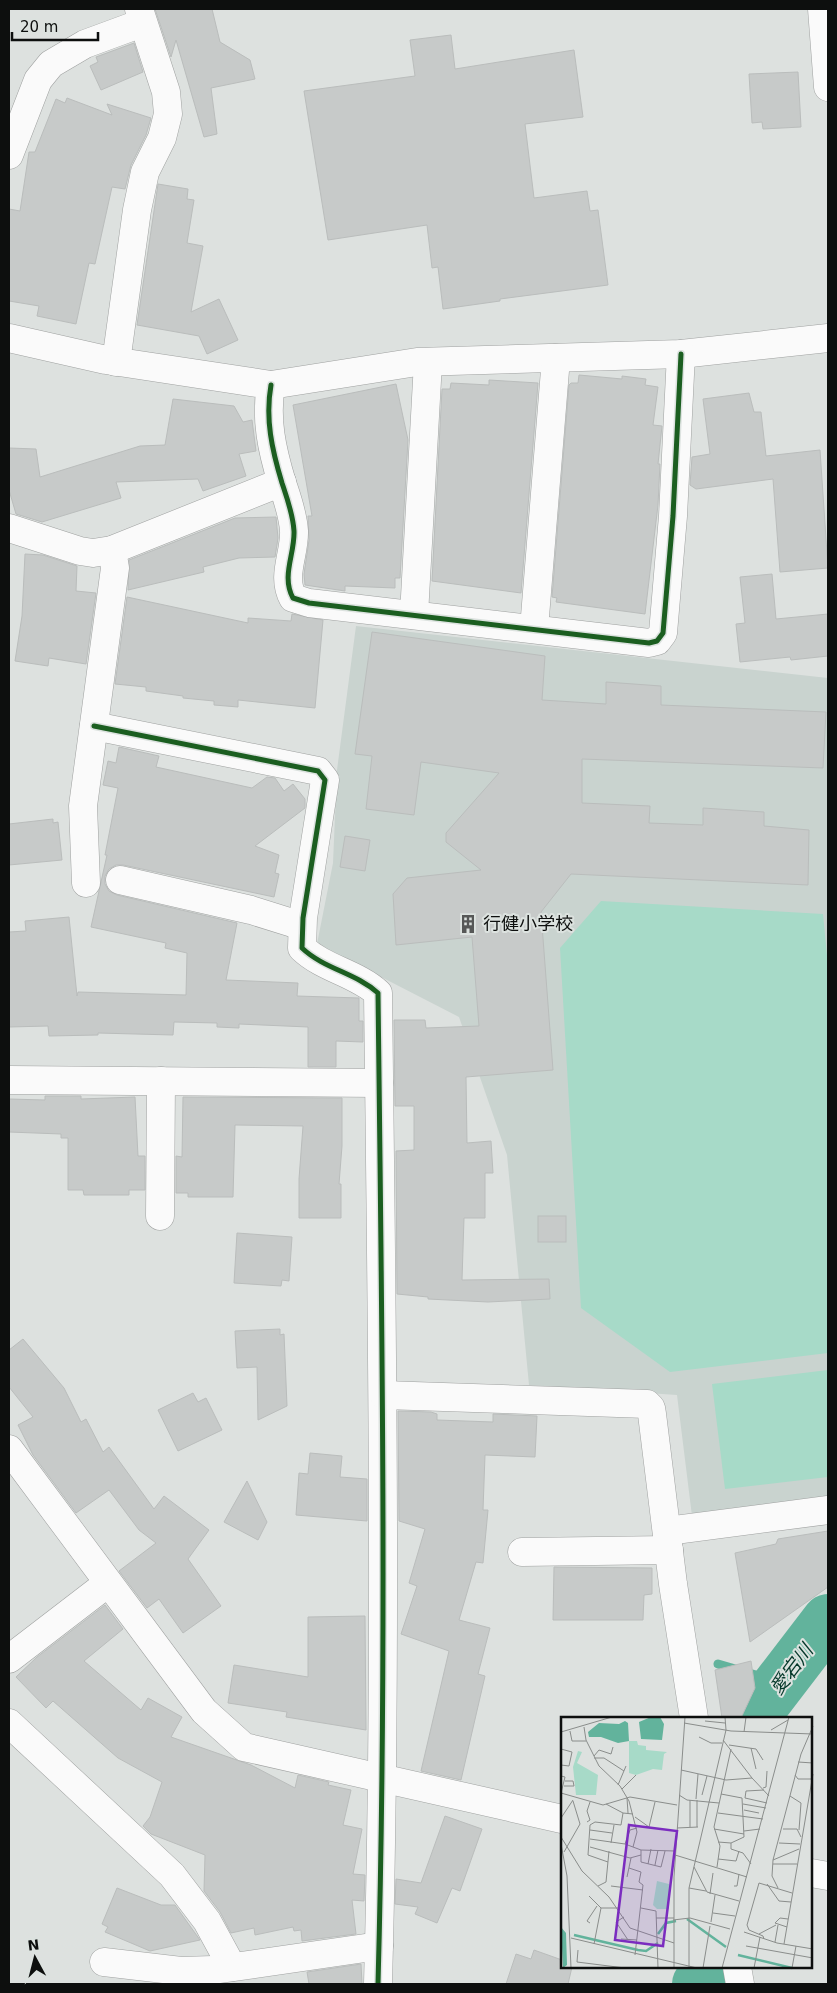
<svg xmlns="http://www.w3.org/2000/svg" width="837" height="1993" viewBox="0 0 837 1993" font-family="'DejaVu Sans','Noto Sans JP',sans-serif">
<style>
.built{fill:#c9d3cf}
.green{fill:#a7dac8}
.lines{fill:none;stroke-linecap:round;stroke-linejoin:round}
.stream{stroke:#62b39c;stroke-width:9}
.river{stroke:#62b39c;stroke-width:52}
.building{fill:#c7cac9;stroke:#babdbc}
.minor-casing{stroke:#9fa1a0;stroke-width:29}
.secondary-casing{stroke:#9fa1a0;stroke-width:29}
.minor{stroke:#fafafa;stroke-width:28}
.secondary{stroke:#fafafa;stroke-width:28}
.cycleway-casing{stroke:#dce2df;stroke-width:8}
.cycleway{stroke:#1b5e20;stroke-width:5}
.labels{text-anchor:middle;stroke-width:4;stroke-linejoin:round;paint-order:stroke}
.poi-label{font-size:18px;fill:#0d0f0e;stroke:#dce2df;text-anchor:start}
.water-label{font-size:19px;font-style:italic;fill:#05382a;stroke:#dce2df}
.inset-river{fill:none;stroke:#62b39c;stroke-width:2.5}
.inset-road{fill:none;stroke:#8a8d8b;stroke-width:1}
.view{fill:#7b2cbf;fill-opacity:0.15;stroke:#7b2cbf;stroke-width:2.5}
.inset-edge{fill:none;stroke:#0d0f0e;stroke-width:2.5}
</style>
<rect width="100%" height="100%" fill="#dde1df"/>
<path class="built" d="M356 626 828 678V1499L692 1516 677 1395 529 1385 507 1155 459 1017 317 944 333 863 337 770Z"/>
<g class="green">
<path d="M601 901 823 914 828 966V1353L670 1372 581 1308 560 948Z"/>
<path d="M828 1370V1477L725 1489 712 1384Z"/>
</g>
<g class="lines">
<path class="stream" d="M718 1664 780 1682"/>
<g class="river">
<path d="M753 1718 828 1620"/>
<path d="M698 1984 716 1967"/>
</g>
</g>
<g class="building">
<path d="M155 9H212L220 42 250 60 255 79 211 88 217 134 204 137 176 40 171 57Z"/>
<path d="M451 35 455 69 574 50 583 117 525 124 534 198 587 191 590 211 598 210 608 285 500 299V301L443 309 438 267 432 268 427 225 328 240 304 91 415 76 410 40Z"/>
<path d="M134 43 143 72 101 90 90 66 98 62 96 57Z"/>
<path d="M798 72 801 127 763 129 762 122 752 123 749 74Z"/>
<path d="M67 98 112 115 107 104 151 118 146 135 131 165 125 189 112 187 95 264 89 263 76 324 37 316 39 306 9 301V209L20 211 29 152H35L56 99 65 103Z"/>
<path d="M158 184 188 189 187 199 194 200 187 243 203 246 191 312 219 299 238 340 207 354 199 336 137 325Z"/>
<path d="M579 375 622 379V376L646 379 645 385 658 387 653 425 662 426 658 464H660L658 505 645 614 556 602 557 598 552 597 569 385 571 383H578Z"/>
<path d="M489 380 538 383 521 593 432 581 442 389H450L451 383 489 385Z"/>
<path d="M396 384 408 440 400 578H395V588L345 586V591L305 585 304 574 309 540 308 516H312L293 405Z"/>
<path d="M749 393 754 412H761L766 456 820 450 828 568 780 572 773 479 696 489 690 485 692 457 710 454 703 399Z"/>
<path d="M173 399 234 406 243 422 252 420 256 451 239 454 246 476 203 491 198 479 116 482 121 498 42 522 16 514 9 490V448L36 449 40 477 140 446 165 445Z"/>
<path d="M276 517 278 538 275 557 239 558 203 567 204 572 128 590 129 560 235 518Z"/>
<path d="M25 554 43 555 77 566 76 591 96 593 86 664 49 658 48 666 15 661 22 616Z"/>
<path d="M772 574 776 619 828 614V656L791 660 790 657 740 662 736 624 745 623 740 577Z"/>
<path d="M127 597 248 623V618L291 621 292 614 323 620 315 708 238 700V707L214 705V701L183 698V696L146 691V687L115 684Z"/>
<path d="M372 632 545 656 542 700 606 704V682L661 686V705L826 712 823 768 582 759V803L650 806 649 823 703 825V808L764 812V826L809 830 808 885 571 874 541 912 553 1070 466 1077 467 1143 491 1141 493 1173H485V1218H464L462 1280 549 1279 550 1299 488 1302 428 1299V1297L397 1294 396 1151 414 1150V1106H395L394 1020H425L426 1028 479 1026 472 937 396 945 393 894 407 878 481 870 446 842V833L499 773 421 762 414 815 366 809 372 756 355 754Z"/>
<path d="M119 747 159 756 156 767 252 788 267 777 275 778 284 791 293 784 305 799V808L255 846 279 855 275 873 279 874 274 897 123 865H116L109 869 105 876V884L109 891 117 895 237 923 226 980 298 983 297 996 359 998V1021H363V1042L336 1041V1067H308V1027L239 1024V1028L217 1027V1023L174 1022 173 1035 98 1033V1035L49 1036 48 1026 9 1027V932L26 931 25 921 69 917 77 996 78 992 186 995 187 953 165 948 166 943 91 927 107 855H105L118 788 103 785 108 761 116 763Z"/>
<path d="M53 819V823L58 822 62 860 9 865V824Z"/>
<path d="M345 836 370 840 365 871 340 867Z"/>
<path d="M45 1096H81V1099L135 1097 138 1156H145V1190H129V1195H84L83 1190H68V1138H61V1134L9 1132V1099L45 1100Z"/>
<path d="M183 1097 342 1098V1146L339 1184H341V1218H299V1179L303 1126 235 1125 233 1197H188V1193H176V1156L182 1157Z"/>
<rect x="538" y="1216" width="28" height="26"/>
<path d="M237 1233 292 1237 289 1281 282 1280 281 1286 234 1283Z"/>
<path d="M280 1329V1335L284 1334 287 1406 258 1420 257 1367 237 1368 235 1331Z"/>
<path d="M23 1339 64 1388 81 1422 86 1419 103 1452 109 1447 154 1509 164 1496 209 1530 188 1559 221 1606 183 1633 159 1599 147 1608 119 1571 156 1543 139 1530 109 1490 76 1513 33 1455 18 1425 33 1417 9 1387V1350Z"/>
<path d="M193 1393 198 1402 206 1398 222 1430 178 1451 158 1410Z"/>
<path d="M398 1411 431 1412 437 1414V1420L493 1422V1414L537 1416 535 1457 485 1455 483 1510H488L483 1563 476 1562 459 1620 490 1628 478 1674 485 1676 461 1780 421 1771 449 1651 401 1634 417 1586 409 1583 425 1529 399 1521Z"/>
<path d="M310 1453 342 1456 340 1477 367 1479V1521L296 1515 299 1473 308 1474Z"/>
<path d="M247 1481 267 1522 258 1540 224 1522Z"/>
<path d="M828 1531V1587L750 1642 735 1553 776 1544 778 1539Z"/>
<path d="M554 1567 652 1568V1594L644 1595 643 1620H553Z"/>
<path d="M105 1605 123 1629 84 1661 141 1710 148 1698 182 1717 171 1737 251 1765 295 1788 298 1775 329 1782 328 1785 351 1790 343 1825 362 1829 353 1874 365 1875 364 1901 352 1900 356 1934 302 1941 301 1930 294 1931 293 1927 255 1935 254 1928 231 1933 220 1912 204 1891 205 1855 151 1834 143 1826 150 1817 162 1782 118 1758 53 1701 46 1708 16 1677 37 1657Z"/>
<path d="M365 1616 366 1730 286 1717 287 1712 228 1703 234 1665 308 1677V1617Z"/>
<path d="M751 1661 755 1688 741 1718H722L715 1670Z"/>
<path d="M445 1816 482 1829 460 1891 452 1888 437 1923 415 1914 418 1907 395 1904 396 1879 421 1883Z"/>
<path d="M117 1888 161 1905H175L200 1940 150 1951 105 1932 108 1927 102 1924Z"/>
<path d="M534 1950 562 1960V1967H572L568 1984H506L516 1954 531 1959Z"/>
<path d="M361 1964 362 1984H309L307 1972Z"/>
</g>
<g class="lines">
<g class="minor-casing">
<g id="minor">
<path d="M9 155 38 80 51 64 85 44 142 23"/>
<path d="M9 338 106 360 271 385 417 362 681 354 828 338"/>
<path d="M116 362 137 210 145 172 162 138 168 114 166 92 139 9"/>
<path d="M271 385C265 419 272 450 282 483 287 498 293 514 294 531 295 554 281 576 293 598L309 603 649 643 657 641 663 633 673 516 681 354"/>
<path d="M9 528 80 551 93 553 112 550 282 482"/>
<path d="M414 615 428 362"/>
<path d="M534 629 556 358"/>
<path d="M94 726 318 771 325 780 303 918 302 948C324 969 356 973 378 993 382 1323 387 1654 378 1984"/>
<path d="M120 880 251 910 302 926"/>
<path d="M86 883 83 806 115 568 112 550"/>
<path d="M9 1080 379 1083"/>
<path d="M160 1216 161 1081"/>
<path d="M384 1395 647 1404 651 1408 652 1414 673 1584 694 1718"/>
<path d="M9 1449 204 1711 244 1747 562 1819"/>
<path d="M667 1531 828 1510"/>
<path d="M522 1552 669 1550"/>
<path d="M9 1659 108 1583"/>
<path d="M9 1723 172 1875 207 1921 232 1967"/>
<path d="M811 1873 828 1876"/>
<path d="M104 1962 181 1971 213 1970 379 1946"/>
<path d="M737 1967 740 1984"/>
</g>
</g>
<g class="secondary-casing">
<path id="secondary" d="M822 9 828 87"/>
</g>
<use href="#minor" class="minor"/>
<use href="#secondary" class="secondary"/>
<g class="cycleway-casing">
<g id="cycleway">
<path d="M271 385C265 419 272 450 282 483 287 498 293 514 294 531 295 554 281 576 293 598L309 603 649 643 657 641 663 633 673 516 681 354"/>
<path d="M94 726 318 771 325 780 303 918 302 948C324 969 356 973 378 993 382 1323 387 1654 378 1984"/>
</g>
</g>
<use href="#cycleway" class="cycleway"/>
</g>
<defs>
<g id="building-bare" transform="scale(1.5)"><path d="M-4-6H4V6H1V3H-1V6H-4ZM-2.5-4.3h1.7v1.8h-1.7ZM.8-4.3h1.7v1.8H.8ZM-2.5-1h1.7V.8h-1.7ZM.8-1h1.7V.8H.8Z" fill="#565857" stroke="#dce2df" stroke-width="2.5" paint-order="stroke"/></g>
</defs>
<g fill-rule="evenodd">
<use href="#building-bare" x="468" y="924"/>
</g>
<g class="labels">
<g class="poi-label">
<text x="483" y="930">行健小学校</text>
</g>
<g class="water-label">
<text transform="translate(791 1669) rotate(-53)" y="7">愛宕川</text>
</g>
</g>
<g transform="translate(561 1717)">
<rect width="251" height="251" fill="#dde1df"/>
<path d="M68 24H76L77 28 85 29V33L106 35 103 37 101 53 92 52 75 58 68 56ZM17 34 21 35 16 46 37 58 35 78H15L12 50ZM96 164 108 167V192H96L92 188Z" fill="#a7dac8"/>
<path d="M90 0H99L103 7 101 23 80 22 78 5ZM64 4 67 6 68 24 57 26 40 20H28L27 15 38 6 58 7ZM0 210 5 216 6 248 2 251Z" fill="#62b39c"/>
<path class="inset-river" d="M126 202 165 230M97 217 105 206 115 204M13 218 77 233 85 234 97 226M177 238 231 251"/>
<path class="inset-road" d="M144 4 164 6M123 6 170 14 252 17M23 10 25 23 38 49 59 69 68 84 76 115 72 130M210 13 227 3M9 14 11 24H25M0 15 51 0M183 15 185 0M138 20 150 26H161M162 23 191 61M168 28 195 32 202 43M190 31 195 52M0 32 11 35 8 49 0 48M33 39 38 33 50 37 52 30M33 41H43L63 54M237 45 252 46M120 53 165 63 191 61 208 79M234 58 237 62H250M0 59 4 60 0 76M57 68 65 49M3 69H13L12 64H4M202 71 205 70 206 54M61 72 75 58M0 76 42 88 69 80 116 88M118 78 126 83 158 86M141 78 146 59M229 79 240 86 238 113M66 81 67 96M184 81 185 74 203 73M184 81 206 86M135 82 137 57M129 83V110M136 83V110M45 87 62 96 72 97M182 87 205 91M183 93 198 96M157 96 202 102M74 100 88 110 94 85M0 101 12 83M26 105 29 103 26 94 29 85M76 111 69 113 64 127 80 133 114 134M116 111 137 110M153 112 183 117M222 112H236L240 120M29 113 51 116M183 114 199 112M0 120 21 154 48 180 69 211 113 226M29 122 64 127M157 125 170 126 183 120 181 81 160 77M50 126 53 108M170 126V132L182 136 190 147M218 126 239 127M0 127 6 159 10 251M29 130 69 141 80 138M80 133V145L100 150 104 134M3 135 19 107 12 84M114 138 186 160M157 142 175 144 178 134M212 143 238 132M47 145 27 138 29 108 34 105 60 108 62 96M87 147 90 132M212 147H236M94 148 97 133M133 150 146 175 178 184M156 150 159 129 153 110 170 32M68 151 80 155 78 165 82 168 74 238M66 160 70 141M206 167 218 184 230 185M37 169 45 165 48 134M50 169 82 173M173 169H176L178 157M128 171 145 174M217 171 211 159 212 143 240 37 252 9M149 177 152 156M28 179 40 191H57M80 191 95 194 97 251M152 196 174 199M63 200 55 205 67 223M95 201H113M112 203 129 201 169 212M150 205 154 178M29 206 26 204 36 189M226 210 214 206 219 201 227 202M183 215 216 226 252 232M198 217 215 208M10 221 136 251M60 222 76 223M203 222 202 219 188 213 186 208 198 166 231 176M214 225 217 208M33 227 40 191M223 227 252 57M185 229 252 241M17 233 16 245 64 251M113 251V160L124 0M128 251V171L165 13 164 0M142 251 149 209M161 251 228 0M193 251 199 220M231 251 235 229"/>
<path class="view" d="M68 108 116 114 102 229 54 223Z"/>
<rect width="251" height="251" class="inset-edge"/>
</g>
<rect width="837" height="1993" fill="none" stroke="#0d0f0e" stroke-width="20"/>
<g transform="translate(35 1958) rotate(353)" stroke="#dce2df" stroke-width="4" paint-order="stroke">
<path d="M0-4L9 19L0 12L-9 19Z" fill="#0d0f0e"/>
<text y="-8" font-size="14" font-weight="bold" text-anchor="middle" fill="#0d0f0e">N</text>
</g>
<path d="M12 32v8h86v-8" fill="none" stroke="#0d0f0e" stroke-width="2.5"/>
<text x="20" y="32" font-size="15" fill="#0d0f0e" stroke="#dce2df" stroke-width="4" paint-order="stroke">20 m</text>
</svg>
